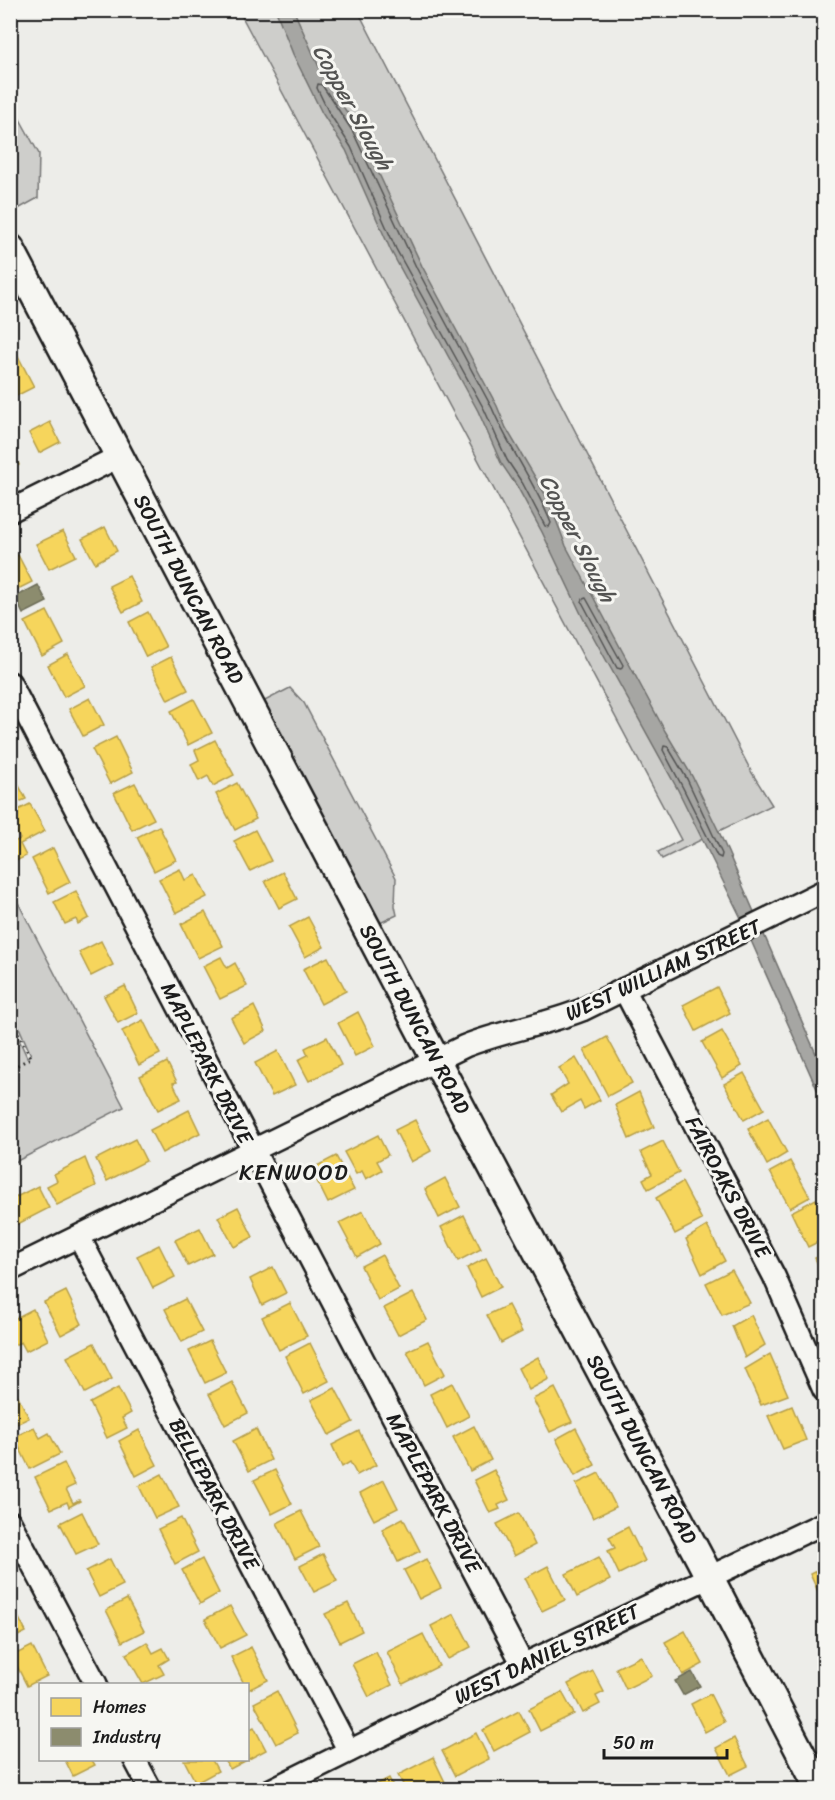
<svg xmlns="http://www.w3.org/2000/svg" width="835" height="1800" viewBox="0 0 835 1800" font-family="Sriracha,sans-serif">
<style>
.green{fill:#cececb;stroke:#757574;stroke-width:1.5}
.water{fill:#a6a6a3;stroke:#6f6f6d;stroke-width:1.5}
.homes{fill:#f6d55c;stroke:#b59e49;stroke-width:1.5}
.industry{fill:#8c8c6e;stroke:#6a6a55;stroke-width:1.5}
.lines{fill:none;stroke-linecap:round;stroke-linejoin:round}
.shore{stroke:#535352;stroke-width:1.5}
.minor-casing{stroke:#1c1c1c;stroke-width:26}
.major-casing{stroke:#1c1c1c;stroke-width:32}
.path{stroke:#1c1c1c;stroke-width:3;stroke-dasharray:1.5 4.5;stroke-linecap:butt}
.minor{stroke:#f6f6f2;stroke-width:21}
.major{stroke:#f6f6f2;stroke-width:27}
.labels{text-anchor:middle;stroke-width:6;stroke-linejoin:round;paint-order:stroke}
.street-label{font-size:21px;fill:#1c1c1c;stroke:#f6f6f2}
.water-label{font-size:22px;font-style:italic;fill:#535352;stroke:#f6f6f2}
.neighbourhood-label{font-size:22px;letter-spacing:1.5px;fill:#1c1c1c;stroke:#f6f6f2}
</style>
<rect width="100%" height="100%" fill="#edede9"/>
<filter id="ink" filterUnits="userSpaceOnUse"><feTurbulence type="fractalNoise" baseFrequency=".0167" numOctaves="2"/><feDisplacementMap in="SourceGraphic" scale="12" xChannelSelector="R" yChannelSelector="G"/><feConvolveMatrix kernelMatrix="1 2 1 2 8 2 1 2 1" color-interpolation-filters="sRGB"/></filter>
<g filter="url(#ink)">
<g class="green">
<path d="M239 11H358L752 773 772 805 662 859 658 852 681 840Z"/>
<path d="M10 101 39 154 38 198 11 213Z"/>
<path d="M290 688 304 703 396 878 395 906 397 915 367 929 251 708Z"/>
<path d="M11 889 124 1107 11 1164V1022L27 1057 31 1055 11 1009Z"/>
</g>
<path class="water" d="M276 11H294L323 76 358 129 422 266 497 406 506 428 548 499 566 546 665 731 692 776 720 834 824 1072V1105L741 918 678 790 583 618 542 532 518 488 501 463 478 411 391 251 346 150 322 113 293 54Z"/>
<g class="homes">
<path d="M17 354 34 387 12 398 10 358Z"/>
<path d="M50 422 60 442 39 453 29 433Z"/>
<path d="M10 448 19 465 10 469Z"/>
<path d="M105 527 117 551 95 563 82 539Z"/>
<path d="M63 531 76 556 49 569 36 544Z"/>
<path d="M18 555 32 582 10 593V559Z"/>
<path d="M129 576 142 602 123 612 109 586Z"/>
<path d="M47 611 64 644 42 656 25 622Z"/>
<path d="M148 612 166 647 146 657 129 622Z"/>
<path d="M68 654 85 686 64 697 48 665Z"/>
<path d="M171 657 188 690 168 700 151 667Z"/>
<path d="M90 698 104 725 83 736 69 709Z"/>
<path d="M194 699 212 733 188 745 171 711Z"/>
<path d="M116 737 133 772 110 784 92 749Z"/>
<path d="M215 740 234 775 213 786 208 776 199 781 191 764 199 760 195 750Z"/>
<path d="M10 769 26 799 10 806Z"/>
<path d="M135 783 154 819 132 830 114 793Z"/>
<path d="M237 783 256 819 235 830 216 794Z"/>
<path d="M30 804 45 831 20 844 26 856 10 864V844L20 839 10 821V814Z"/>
<path d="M159 826 176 860 154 871 137 837Z"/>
<path d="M255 830 271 861 250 871 234 841Z"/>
<path d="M53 848 70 882 49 893 32 859Z"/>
<path d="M180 869 185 880 196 875 207 897 176 913 159 879Z"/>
<path d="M283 872 297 899 279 908 265 881Z"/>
<path d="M76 891 89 918 78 924 76 919 65 924 54 902Z"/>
<path d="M205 912 223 946 198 958 181 924Z"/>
<path d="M308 917 324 947 305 957 289 927Z"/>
<path d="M101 941 113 965 91 976 79 952Z"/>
<path d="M221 957 227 968 235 963 247 986 220 999 203 966Z"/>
<path d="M328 957 346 991 321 1004 303 969Z"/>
<path d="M125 986 138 1013 118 1023 104 996Z"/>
<path d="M717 987 730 1013 696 1031 683 1005Z"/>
<path d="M254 1006 266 1031 244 1043 231 1018Z"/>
<path d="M358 1012 375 1046 355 1056 338 1023Z"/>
<path d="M143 1020 160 1054 139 1065 122 1031Z"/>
<path d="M722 1031 742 1066 722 1078 702 1042Z"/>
<path d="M327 1037 341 1065 309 1081 298 1060 308 1055 305 1048Z"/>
<path d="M607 1037 632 1083 608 1096 584 1050Z"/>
<path d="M278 1051 295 1085 272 1096 255 1063Z"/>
<path d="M576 1058 600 1100 584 1109 580 1101 561 1112 551 1095 568 1084 559 1068Z"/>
<path d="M167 1062 177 1082 173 1083 181 1099 158 1110 140 1076Z"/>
<path d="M744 1073 764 1109 744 1120 724 1084Z"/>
<path d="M639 1092 654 1127 629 1139 615 1105Z"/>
<path d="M189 1110 200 1133 162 1153 150 1130Z"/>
<path d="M768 1118 787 1153 767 1165 748 1129Z"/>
<path d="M415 1120 431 1151 411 1162 395 1130Z"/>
<path d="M378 1135 388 1155 377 1161 382 1170 366 1179 362 1171 356 1174 344 1152Z"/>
<path d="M135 1139 146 1161 107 1181 96 1159Z"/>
<path d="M663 1141 679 1173 648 1189 643 1179 652 1174 641 1152Z"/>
<path d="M336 1156 354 1190 328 1203 311 1169Z"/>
<path d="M85 1158 96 1186 57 1205 47 1186 57 1181 54 1174Z"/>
<path d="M790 1161 810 1197 790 1208 770 1172Z"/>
<path d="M445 1178 460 1207 439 1218 425 1189Z"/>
<path d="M682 1182 702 1220 675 1234 656 1198Z"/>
<path d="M38 1186 49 1208 10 1228V1200Z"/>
<path d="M816 1199 824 1216V1239L808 1247 791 1212Z"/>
<path d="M238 1207 253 1237 234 1247 218 1217Z"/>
<path d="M363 1211 380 1244 357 1257 339 1223Z"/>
<path d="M464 1215 481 1249 458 1261 441 1227Z"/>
<path d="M707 1226 725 1261 702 1274 686 1239Z"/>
<path d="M200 1228 213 1254 188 1266 175 1240Z"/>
<path d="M159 1245 175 1277 153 1288 137 1256Z"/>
<path d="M824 1254V1277L815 1258Z"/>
<path d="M382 1255 399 1289 378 1300 361 1266Z"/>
<path d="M486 1258 501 1287 481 1297 467 1268Z"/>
<path d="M273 1267 286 1293 262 1305 250 1279Z"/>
<path d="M732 1270 750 1303 722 1315 706 1283Z"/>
<path d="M66 1291 82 1324 61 1335 44 1302Z"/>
<path d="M413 1293 427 1320 398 1335 384 1308Z"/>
<path d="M185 1299 202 1332 182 1342 165 1309Z"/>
<path d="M290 1303 307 1336 279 1350 262 1317Z"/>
<path d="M508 1305 522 1332 501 1343 487 1315Z"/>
<path d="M33 1309 48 1340 26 1351 21 1342 10 1347V1321Z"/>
<path d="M751 1315 765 1345 745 1358 732 1326Z"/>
<path d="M210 1341 226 1373 205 1383 189 1351Z"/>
<path d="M428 1341 445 1374 424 1385 407 1351Z"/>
<path d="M94 1343 112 1379 85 1393 67 1357Z"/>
<path d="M310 1343 329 1381 304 1394 285 1356Z"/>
<path d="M770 1354 788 1395 761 1405 745 1369Z"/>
<path d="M538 1357 549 1379 529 1390 518 1368Z"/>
<path d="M232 1382 248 1413 225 1425 209 1394Z"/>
<path d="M452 1383 469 1416 447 1428 430 1394Z"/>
<path d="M12 1384 29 1418 10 1427V1385Z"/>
<path d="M118 1388 131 1413 122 1418 127 1428 107 1438 90 1403Z"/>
<path d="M335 1388 353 1422 329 1435 311 1400Z"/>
<path d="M555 1388 572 1422 550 1432 533 1399Z"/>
<path d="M792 1406 806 1440 783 1449 768 1416Z"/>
<path d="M474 1426 491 1460 470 1471 453 1437Z"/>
<path d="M34 1427 40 1438 49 1433 60 1454 30 1469 14 1437Z"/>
<path d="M576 1428 595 1465 575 1476 556 1439Z"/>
<path d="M256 1429 271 1460 249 1471 233 1441Z"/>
<path d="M139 1430 157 1465 136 1476 119 1441Z"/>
<path d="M359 1431 376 1465 357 1475 350 1462 342 1467 332 1445Z"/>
<path d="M64 1463 75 1485 66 1489 73 1503 79 1500 80 1501 69 1507 67 1502 51 1509 35 1477Z"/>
<path d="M275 1470 292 1504 272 1514 254 1480Z"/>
<path d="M494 1470 509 1500 498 1505 500 1509 490 1513 474 1480Z"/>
<path d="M599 1473 616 1507 593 1518 576 1484Z"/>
<path d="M162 1474 179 1507 155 1518 139 1486Z"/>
<path d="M384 1480 398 1508 374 1520 360 1493Z"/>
<path d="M301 1511 319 1547 295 1559 277 1523Z"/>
<path d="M82 1512 98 1544 76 1554 60 1523Z"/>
<path d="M519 1513 535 1545 514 1556 497 1524Z"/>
<path d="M181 1518 198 1552 175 1564 158 1529Z"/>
<path d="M403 1518 420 1551 398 1562 382 1529Z"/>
<path d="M628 1527 645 1561 619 1574 608 1551 615 1548 609 1537Z"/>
<path d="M323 1554 337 1581 314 1592 300 1566Z"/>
<path d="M599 1557 610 1580 577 1597 566 1574Z"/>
<path d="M110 1559 123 1585 99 1597 86 1571Z"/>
<path d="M202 1559 219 1593 200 1604 182 1570Z"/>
<path d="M426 1559 441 1588 419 1599 404 1570Z"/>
<path d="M548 1566 565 1600 542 1611 525 1578Z"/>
<path d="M824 1567V1596L821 1598 810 1574Z"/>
<path d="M127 1599 144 1631 122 1642 106 1610Z"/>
<path d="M11 1603 26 1632 10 1640V1604Z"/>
<path d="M348 1603 362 1631 340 1642 325 1614Z"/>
<path d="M230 1606 246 1635 220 1648 205 1619Z"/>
<path d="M454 1614 471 1647 448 1659 431 1626Z"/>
<path d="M685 1631 703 1664 683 1675 665 1642Z"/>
<path d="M423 1634 439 1666 403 1684 387 1652Z"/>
<path d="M147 1642 153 1653 163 1648 169 1659 159 1665 164 1674 143 1684 126 1654Z"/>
<path d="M32 1646 47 1676 27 1686 12 1656Z"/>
<path d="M251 1647 268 1680 248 1690V1684H244L231 1657Z"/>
<path d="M376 1652 392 1685 369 1697 352 1664Z"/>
<path d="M641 1656 652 1676 626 1689 616 1668Z"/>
<path d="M593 1671 604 1692 596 1696 600 1704 583 1713 568 1684Z"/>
<path d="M277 1691 298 1733 276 1744 254 1703Z"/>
<path d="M562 1692 574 1714 540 1731 529 1709Z"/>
<path d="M710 1694 724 1722 705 1732 691 1704Z"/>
<path d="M519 1711 530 1732 494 1751 483 1730Z"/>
<path d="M254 1727 266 1750 230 1769 225 1760H248V1730Z"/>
<path d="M476 1733 489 1759 455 1776 442 1751Z"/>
<path d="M734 1738 748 1766 730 1775 716 1748Z"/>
<path d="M433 1757 445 1782 431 1790H406L398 1775Z"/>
<path d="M65 1760H92L95 1765 73 1776Z"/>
<path d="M184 1760H212L218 1771 196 1783Z"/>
<path d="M389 1778 395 1790H366Z"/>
<path d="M757 1783 760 1790H744Z"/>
</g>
<g class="industry">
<path d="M38 585 47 602 23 614 15 597Z"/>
<path d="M692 1672 700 1686 683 1695 675 1681Z"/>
</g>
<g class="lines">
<g class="shore">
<path d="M318 84 322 85 353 132 417 269 492 408C509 448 535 483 551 523L549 527 545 526 523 484 507 460 484 409 396 249 351 147 328 111 317 88Z"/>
<path d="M586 598 623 665 621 669 617 668 582 602 583 599Z"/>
<path d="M664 746 668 747 687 779 722 854 721 858 717 856 683 788 663 750Z"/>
</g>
<g class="minor-casing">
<g id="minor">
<path d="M10 511 120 456"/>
<path d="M10 683 246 1136 523 1665"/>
<path d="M624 989 774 1276 824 1390"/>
<path d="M79 1237 349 1751"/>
<path d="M10 1270 465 1046C503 1031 544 1025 582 1010L824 891"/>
<path d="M10 1522 96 1684"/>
<path d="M135 1760 151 1790"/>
<path d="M271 1790 523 1665 824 1523"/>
</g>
</g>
<g class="major-casing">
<path id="major" d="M10 248 428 1045 700 1559 820 1790"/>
</g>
<g class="path">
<path d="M10 1017 31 1058 10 1069"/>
<path d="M816 1721 824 1716"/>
</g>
<use href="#minor" class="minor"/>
<use href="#major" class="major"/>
</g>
</g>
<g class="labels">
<g class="street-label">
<text transform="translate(189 589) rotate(62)" y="7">SOUTH DUNCAN ROAD</text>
<text transform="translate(663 970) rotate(-25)" y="7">WEST WILLIAM STREET</text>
<text transform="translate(415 1019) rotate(62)" y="7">SOUTH DUNCAN ROAD</text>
<text transform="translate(207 1063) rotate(63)" y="7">MAPLEPARK DRIVE</text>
<text transform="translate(728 1187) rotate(62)" y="7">FAIROAKS DRIVE</text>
<text transform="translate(642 1449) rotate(62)" y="7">SOUTH DUNCAN ROAD</text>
<text transform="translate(434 1493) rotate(62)" y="7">MAPLEPARK DRIVE</text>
<text transform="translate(214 1494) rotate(62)" y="7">BELLEPARK DRIVE</text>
<text transform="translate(547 1654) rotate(-26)" y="7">WEST DANIEL STREET</text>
</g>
<g class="water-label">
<text transform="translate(353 107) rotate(61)" y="8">Copper Slough</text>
<text transform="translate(578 538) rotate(63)" y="8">Copper Slough</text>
</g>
<g class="neighbourhood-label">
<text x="294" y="1180">KENWOOD</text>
</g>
</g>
<rect width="835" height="1800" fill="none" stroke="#f6f6f2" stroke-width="36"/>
<rect x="18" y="18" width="799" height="1764" fill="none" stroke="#1c1c1c" stroke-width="2" filter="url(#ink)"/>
<rect x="39" y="1683" width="210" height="78" fill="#f6f6f2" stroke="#9f9f9c" stroke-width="1.5"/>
<rect x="51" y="1698" width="30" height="18" fill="#f6d55c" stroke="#9f9f9c" stroke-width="1.5"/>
<text x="93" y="1713" font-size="18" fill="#1c1c1c">Homes</text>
<rect x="51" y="1728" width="30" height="18" fill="#8c8c6e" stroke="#9f9f9c" stroke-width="1.5"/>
<text x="93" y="1743" font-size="18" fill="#1c1c1c">Industry</text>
<path d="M604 1749v9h123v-9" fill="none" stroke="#1c1c1c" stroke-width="3"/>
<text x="613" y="1749" font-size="18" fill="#1c1c1c" stroke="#f6f6f2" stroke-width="4.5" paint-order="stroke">50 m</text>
</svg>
